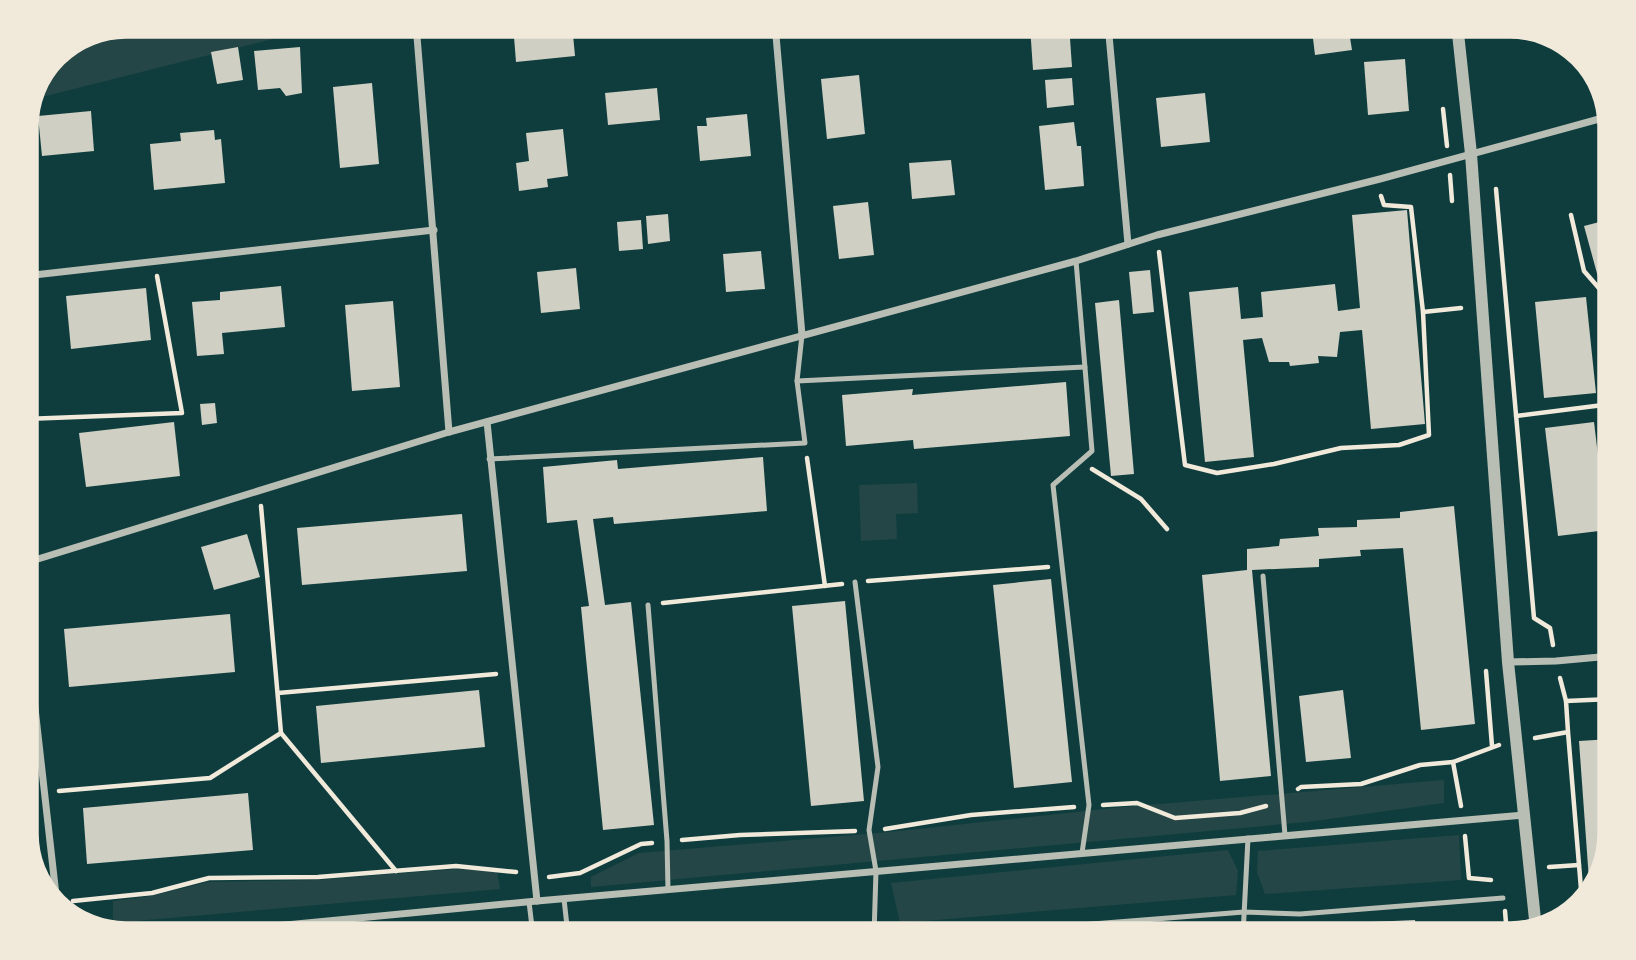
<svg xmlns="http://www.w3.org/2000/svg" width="1636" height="960" viewBox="0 0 1636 960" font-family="'Fira Sans Condensed',sans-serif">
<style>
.green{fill:#244646}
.building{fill:#cfcfc3}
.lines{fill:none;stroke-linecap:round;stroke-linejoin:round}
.path{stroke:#f1e9da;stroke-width:4.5}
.service{stroke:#b8beb3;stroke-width:5}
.minor{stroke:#b8beb3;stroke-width:7}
.tertiary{stroke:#b8beb3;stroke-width:12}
.rim{fill:none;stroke:#f1e9da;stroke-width:3.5}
</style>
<rect width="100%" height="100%" fill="#0f3d3e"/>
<g class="green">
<path d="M125 25H329L34 99 54 54Z"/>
<path d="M917 483 918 513 896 514 897 539 861 541 859 485Z"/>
<path d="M1444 780V803L1307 822 591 887V877L639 853 889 832 1123 807Z"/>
<path d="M1459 835 1461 880 1265 894 1257 872 1258 851Z"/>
<path d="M1228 850 1238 871 1236 895 900 923 891 883Z"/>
<path d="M455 869 497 871 500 889 113 923V901L151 896 208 882 317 880Z"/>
<path d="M521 922 519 935H388Z"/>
</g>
<g class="building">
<path d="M513 24H572L575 56 516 62Z"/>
<path d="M698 24H739V28L698 32Z"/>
<path d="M1069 24 1072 67 1033 70 1030 26Z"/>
<path d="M1151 24H1194V33L1151 36Z"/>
<path d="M1348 25 1352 50 1315 55 1312 30Z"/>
<path d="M238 47 243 80 217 84 211 52Z"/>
<path d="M300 47 302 93 286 96 280 88 258 90 254 51Z"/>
<path d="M1405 59 1409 111 1368 115 1364 62Z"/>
<path d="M859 75 865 134 827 139 821 79Z"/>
<path d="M1072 78 1074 105 1047 108 1045 80Z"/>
<path d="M372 83 379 164 340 168 333 87Z"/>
<path d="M657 88 660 120 608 125 605 93Z"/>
<path d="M1205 93 1210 142 1161 147 1156 98Z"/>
<path d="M91 111 94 151 42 156 38 116Z"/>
<path d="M747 114 751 156 700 161 697 126H707L706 118Z"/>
<path d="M1074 122 1077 146H1081L1084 186 1045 190 1039 126Z"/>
<path d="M563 129 568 176 547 179 548 187 519 191 516 163 529 161 526 133Z"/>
<path d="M214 130 215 140 221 139 225 183 154 190 150 144 181 141 180 133Z"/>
<path d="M951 160 955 195 912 199 909 163Z"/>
<path d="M868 202 874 255 839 259 833 206Z"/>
<path d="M1407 210 1425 424 1371 429 1362 330 1340 332 1337 357 1318 356 1319 363 1290 366 1289 362H1269L1262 338 1243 340 1254 457 1205 462 1189 292 1238 287 1241 319 1263 317 1261 292 1335 284 1338 311 1360 308 1352 215Z"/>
<path d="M668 214 670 241 648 244 646 216Z"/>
<path d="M1611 219V273L1598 277 1584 226Z"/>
<path d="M641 220 643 249 619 251 617 222Z"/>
<path d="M761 251 765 289 726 292 723 254Z"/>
<path d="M576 268 580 309 541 313 537 272Z"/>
<path d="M1150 270 1154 312 1133 314 1129 272Z"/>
<path d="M281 286 285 327 222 333 224 354 197 356 192 302 220 300V292Z"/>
<path d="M146 288 151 340 71 349 66 296Z"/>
<path d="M1586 297 1596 393 1544 398 1535 302Z"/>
<path d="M1119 300 1134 474 1111 476 1095 303Z"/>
<path d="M393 301 400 387 352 391 345 305Z"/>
<path d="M1066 382 1070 436 914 449 913 440 846 446 842 395 913 389 912 395Z"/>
<path d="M215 403 217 423 202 425 200 404Z"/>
<path d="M174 422 180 476 86 487 79 433Z"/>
<path d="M1594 422 1607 530 1558 536 1545 428Z"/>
<path d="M763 457 767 511 614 524 613 517 593 519 605 605 631 602 654 825 603 830 581 607 589 606 577 520 547 523 543 467 617 460 618 469Z"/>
<path d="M1454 506 1475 724 1421 730 1403 548 1360 550 1361 556 1319 559V567L1252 570 1271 776 1220 781 1202 575 1247 570V549L1279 546 1280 539 1319 536 1318 528 1357 527V520L1400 518V512Z"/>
<path d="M462 514 467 571 302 585 297 528Z"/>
<path d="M247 534 260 577 214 590 201 547Z"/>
<path d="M1051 579 1072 782 1014 788 993 585Z"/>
<path d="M845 601 864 801 811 806 792 606Z"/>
<path d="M230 614 235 672 69 687 64 629Z"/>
<path d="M479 690 485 747 321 763 316 706Z"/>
<path d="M1343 690 1351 758 1306 762 1299 696Z"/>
<path d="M1611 739V835L1598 885 1590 894 1579 741Z"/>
<path d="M248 793 253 850 87 864 83 808Z"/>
<path d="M1415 920 1416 935H1285V926Z"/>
<path d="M1214 925 1215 935H1109V934Z"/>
</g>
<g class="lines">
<g class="path">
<path d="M1443 109 1447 146"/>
<path d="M1450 175 1452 201"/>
<path d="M1496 189 1534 618 1550 628 1553 645"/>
<path d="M1381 196 1384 205 1411 207 1423 312 1461 308"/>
<path d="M1571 215 1584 271 1611 302"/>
<path d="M1159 252 1185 465 1217 473 1274 464 1341 448 1399 445 1429 435 1423 312"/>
<path d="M1516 416 1611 404"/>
<path d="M25 419 182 413 157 276"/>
<path d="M807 458 825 586"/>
<path d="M1092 469 1141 499 1167 529"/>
<path d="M868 581 1048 567"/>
<path d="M663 603 842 584"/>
<path d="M1486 671 1492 746"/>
<path d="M1560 678 1566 701"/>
<path d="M278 693 496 674"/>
<path d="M1568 732 1582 901"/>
<path d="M281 733 396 871"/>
<path d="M1535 738 1568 732 1566 701 1611 699"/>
<path d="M1453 762 1461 806"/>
<path d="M1298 789 1301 787 1361 784 1420 765 1453 762 1499 745"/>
<path d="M59 791 210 778 281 733 261 506"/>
<path d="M1103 805 1137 803 1175 818 1240 813 1266 806"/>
<path d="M885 829 971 815 1074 807"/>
<path d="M1465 836 1469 878 1491 880"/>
<path d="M682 840 740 835 855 831"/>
<path d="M1549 867 1579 865"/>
<path d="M549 877 580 873 641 844 652 843"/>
<path d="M73 901 152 893 209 878 318 877 456 866 516 872"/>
<path d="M1505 911 1507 935"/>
</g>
<g class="service">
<path d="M1076 261 1092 451 1053 485 1089 805 1082 853"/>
<path d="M797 381 1085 367"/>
<path d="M489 459 805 443 797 381 802 335"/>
<path d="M1263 576 1285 835"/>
<path d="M855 582 878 767 869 830 876 871 874 935"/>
<path d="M648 605 667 841 668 890"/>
<path d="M564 899 568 935"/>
<path d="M529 902 533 935"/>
<path d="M874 930 893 935"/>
<path d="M951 935 1244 912 1300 914 1503 898"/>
<path d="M1243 935 1248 838"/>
</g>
<g class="minor">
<path d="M416 24 449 432"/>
<path d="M775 24 802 335"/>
<path d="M1108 24 1128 244"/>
<path d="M25 276 434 230"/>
<path d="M487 422 537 901"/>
<path d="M25 563 449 432 1076 261 1157 235 1380 179 1610 116"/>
<path d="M25 619 57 904"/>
<path d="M1508 662 1556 661 1611 656"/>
<path d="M181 935 537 901 1524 815"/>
</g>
<path class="tertiary" d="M1457 24 1471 154 1508 662 1536 929"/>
</g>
<path d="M0 0H1636V960H0ZM126 37H1510A89 89 0 0 1 1599 126V834A89 89 0 0 1 1510 923H126A89 89 0 0 1 37 834V126A89 89 0 0 1 126 37Z" fill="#f1e9da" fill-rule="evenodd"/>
<path class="rim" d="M126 37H1510A89 89 0 0 1 1599 126V834A89 89 0 0 1 1510 923H126A89 89 0 0 1 37 834V126A89 89 0 0 1 126 37Z"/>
</svg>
